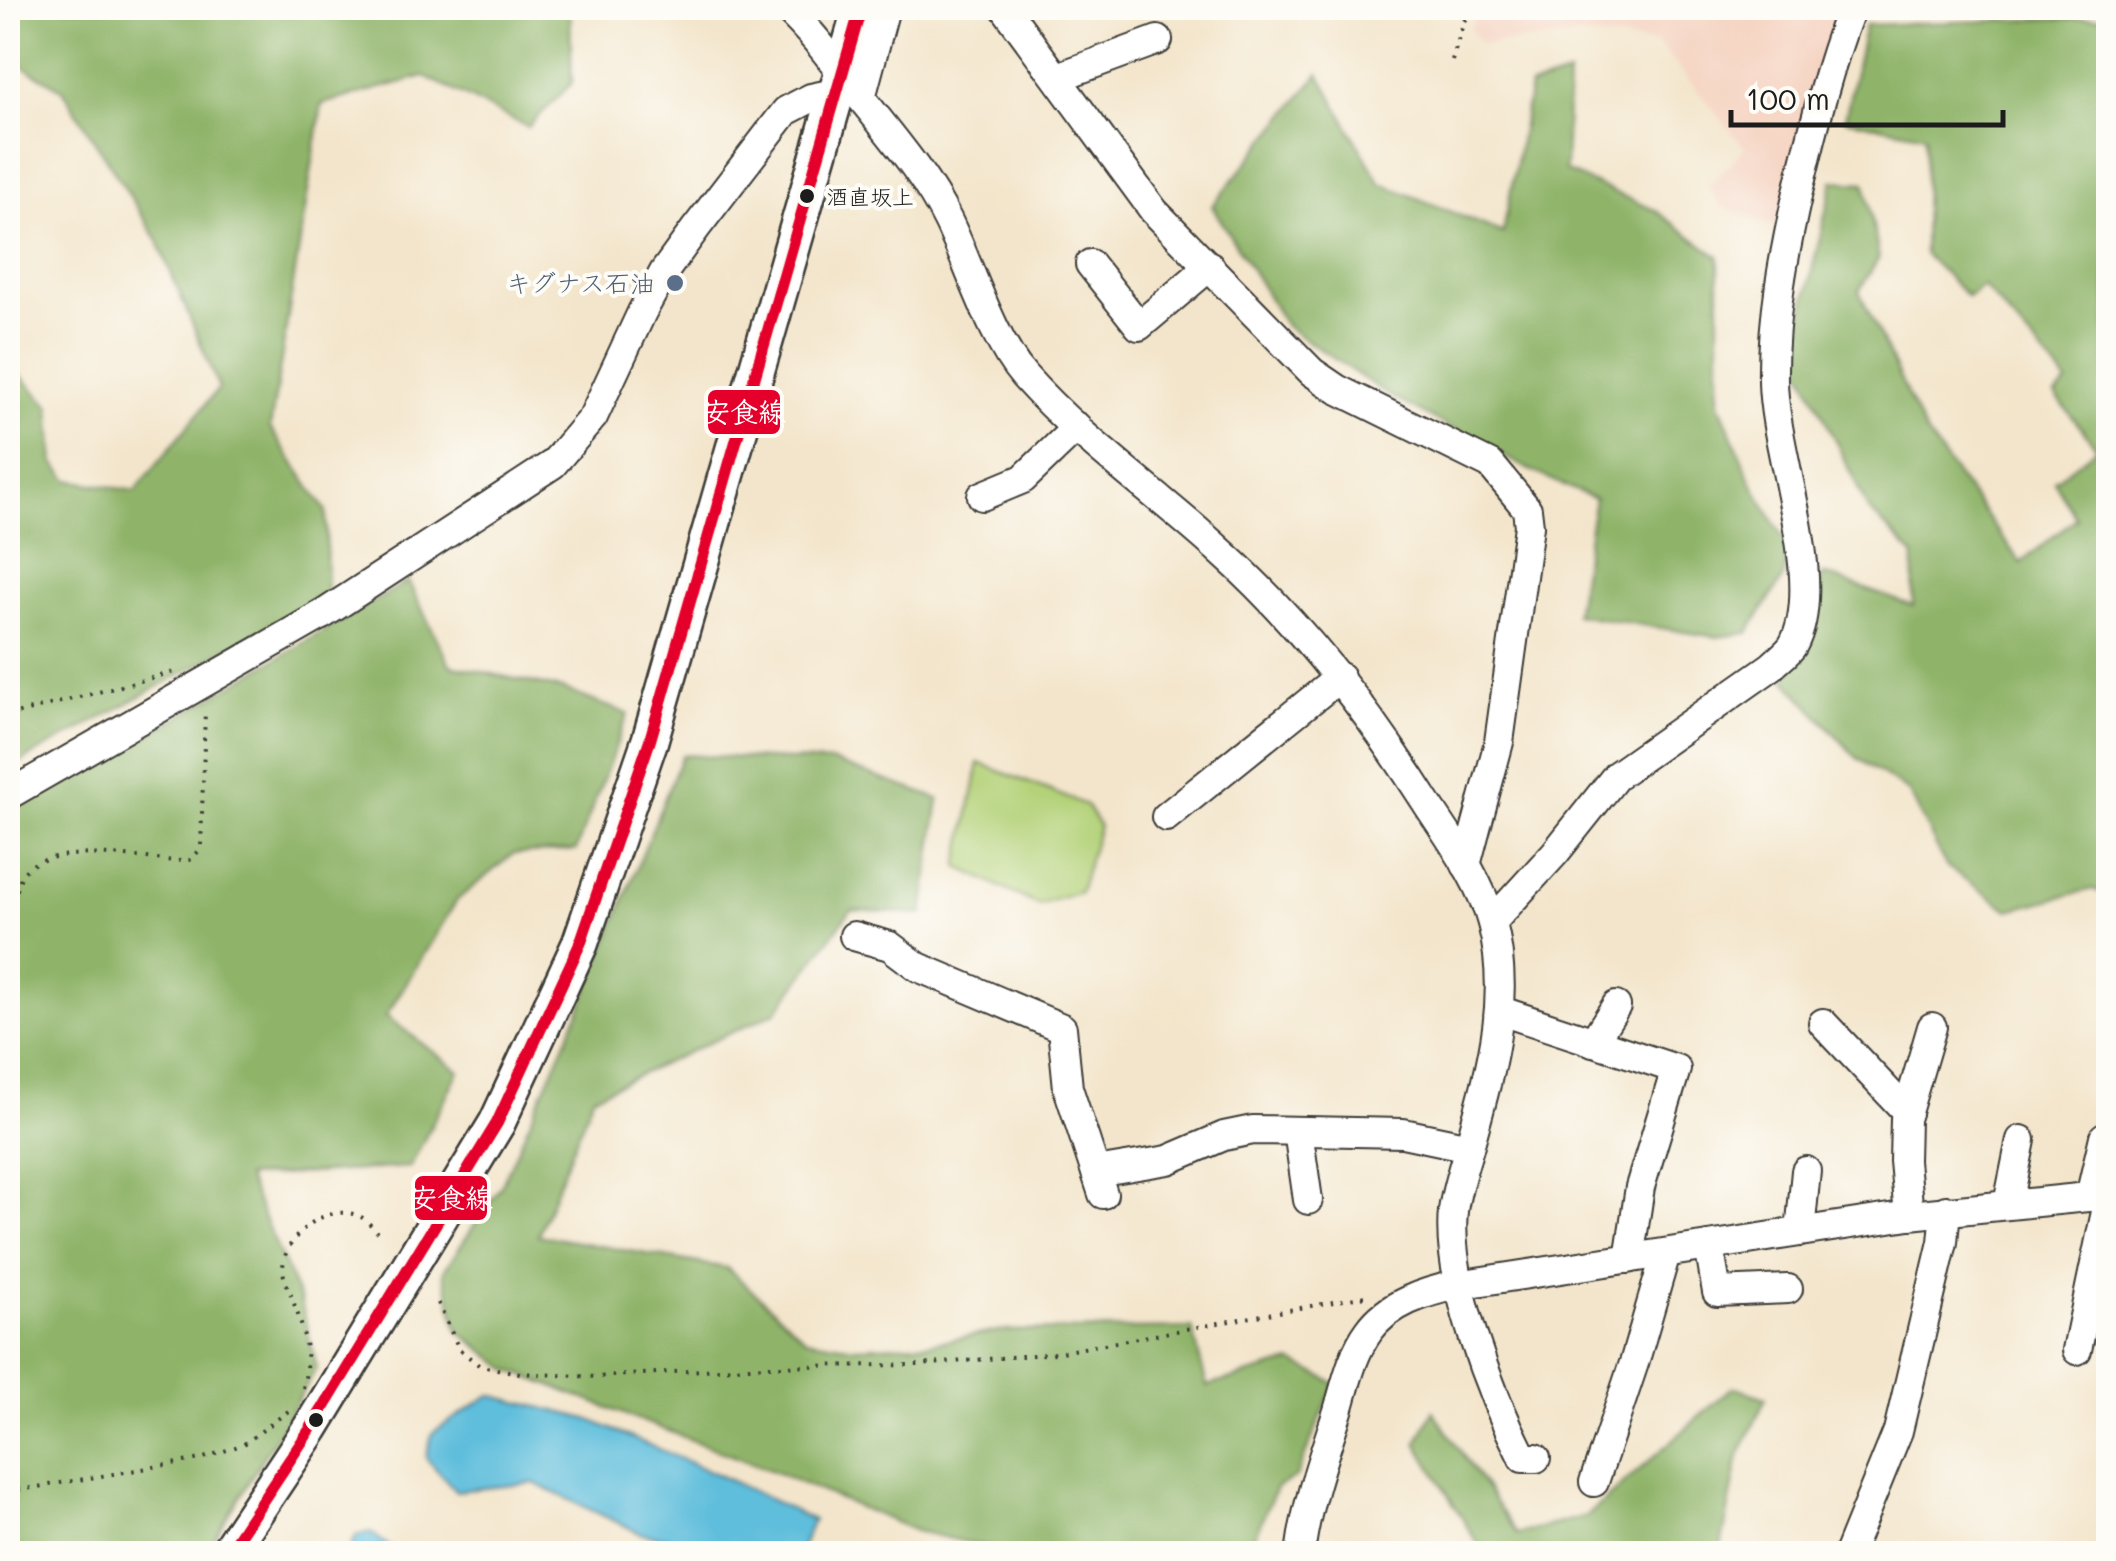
<svg xmlns="http://www.w3.org/2000/svg" width="2116" height="1561" viewBox="0 0 2116 1561" font-family="Mali,'Klee One',sans-serif">
<style>
.built{fill:#f5d3c1}
.green{fill:#b4d279;stroke:#68774a;stroke-width:2.5}
.forest{fill:#8fb469;stroke:#566842;stroke-width:2.5}
.water{fill:#5ebedc;stroke:#3d6d7c;stroke-width:2.5}
.lines{fill:none;stroke-linecap:round;stroke-linejoin:round}
.minor-casing{stroke:#3c3a36;stroke-width:32}
.major-casing{stroke:#3c3a36;stroke-width:40}
.path{stroke:#3c3a36;stroke-width:4;stroke-dasharray:2.5 8;stroke-linecap:butt}
.minor{stroke:#fff;stroke-width:28}
.major{stroke:#fff;stroke-width:35}
.bus-1-casing{stroke:#fdfcf7;stroke-width:20}
.bus-1{stroke:#e4002b;stroke-width:12}
.bus-dot{fill:#1c1c1c;stroke:#fdfcf7;stroke-width:4}
.service-dot{fill:#5c6f8a;stroke:#fdfcf7;stroke-width:4}
.labels{text-anchor:middle;stroke-width:8;stroke-linejoin:round;paint-order:stroke}
.bus-label{font-size:22px;fill:#1c1c1c;stroke:#fdfcf7;text-anchor:start}
.service-label{font-size:25px;fill:#4e5e75;stroke:#fdfcf7;text-anchor:end}
.line-badge{stroke:#fdfcf7;stroke-width:4}
.badge-label{font-size:28px;text-anchor:middle;font-weight:bold;fill:#fff}
</style>
<rect width="100%" height="100%" fill="#fdfcf7"/>
<filter id="ink" filterUnits="userSpaceOnUse"><feTurbulence type="fractalNoise" baseFrequency=".01" numOctaves="2"/><feDisplacementMap in="SourceGraphic" scale="20" xChannelSelector="R" yChannelSelector="G"/><feConvolveMatrix kernelMatrix="1 2 1 2 8 2 1 2 1" color-interpolation-filters="sRGB"/></filter>
<filter id="wash" filterUnits="userSpaceOnUse"><feTurbulence type="fractalNoise" baseFrequency=".0048" numOctaves="4" result="noise"/><feDisplacementMap in="SourceGraphic" scale="40" xChannelSelector="R" yChannelSelector="G"/><feGaussianBlur stdDeviation="2.25" result="paint"/><feColorMatrix in="noise" values="0 0 0 0 0 0 0 0 0 0 0 0 0 0 0 0 0 1.4 0 .05"/><feComposite in="paint" operator="in"/></filter>
<g filter="url(#wash)">
<rect width="100%" height="100%" fill="#f3e5cb"/>
<path class="built" d="M1479 8H1842L1780 229 1721 206 1707 187 1745 148 1658 43 1582 36 1481 44 1470 29Z"/>
<path class="green" d="M979 763 1086 805 1099 826 1080 892 1038 905 958 867Z"/>
<g class="forest">
<path d="M8 8H570L572 83 528 127 424 76 322 104 270 428 326 511 327 594 8 769V363L50 406 54 463 69 480 135 491 219 388 157 239 62 89 8 58Z"/>
<path d="M2106 17 2108 894 2092 889 2009 910 1946 866 1909 792 1856 757 1785 679 1802 651 1823 574 1913 606 1914 555 1868 509 1793 352 1833 181 1865 183 1879 258 1859 291 1925 432 2021 563 2076 518 2054 481 2097 448 2055 395 2068 383 1983 286 1968 297 1924 254 1925 135 1845 119 1865 25Z"/>
<path d="M1319 74 1380 183 1503 233 1530 87 1568 75 1565 171 1655 210 1719 257V403L1752 483 1787 545 1784 576 1748 633 1716 637 1575 614 1595 499 1530 470 1388 395 1286 326 1212 206Z"/>
<path d="M408 581 450 665 562 689 628 714 576 850 513 854 457 900 386 1016 459 1071 410 1167 246 1177 300 1300 317 1368 206 1553 8 1554V810L93 767Z"/>
<path d="M682 755 834 762 939 799 923 914 851 910 776 1012 593 1096 538 1235 727 1268 806 1339 855 1347 931 1343 1000 1331 1192 1328 1207 1386 1292 1362 1335 1383 1296 1477 1276 1488 1247 1553H1016L916 1531 780 1474 509 1370 458 1331 443 1272 501 1186 581 1007Z"/>
<path d="M1733 1387 1766 1398 1739 1456 1720 1553H1483L1417 1443 1433 1411 1517 1534 1587 1516Z"/>
</g>
<g class="water">
<path d="M490 1395 588 1419 721 1476 813 1520 799 1553H746L640 1533 534 1483 456 1491 426 1458 432 1433Z"/>
<path d="M370 1532 398 1553H348L356 1536Z"/>
</g>
</g>
<g filter="url(#ink)">
<g class="lines">
<g class="minor-casing">
<g id="minor">
<path d="M786 8C814 34 835 64 858 94 890 135 925 174 948 221 970 266 992 339 1024 376 1081 440 1154 491 1218 549 1300 622 1367 709 1426 802 1450 839 1480 879 1492 923 1512 1000 1490 1071 1470 1144 1464 1166 1456 1188 1453 1211 1446 1281 1491 1395 1523 1458H1536"/>
<path d="M1005 8 1154 211 1312 372 1337 389 1491 465 1527 509 1529 526 1499 742 1466 865"/>
<path d="M1058 77 1158 40"/>
<path d="M861 98 885 8"/>
<path d="M1090 264 1139 326 1210 266"/>
<path d="M982 496 1023 479 1077 427"/>
<path d="M8 795 325 613 553 464 593 417 642 312 664 272 696 228 786 111 811 98 835 93"/>
<path d="M1166 817 1340 677"/>
<path d="M1492 922 1555 853 1617 775 1772 666C1778 660 1789 652 1793 645 1827 582 1774 454 1773 381 1772 316 1784 254 1798 192 1813 129 1828 68 1851 8"/>
<path d="M854 936 890 946 918 967 1062 1028 1068 1088 1103 1194"/>
<path d="M1501 1011 1676 1069 1640 1187 1629 1259"/>
<path d="M1823 1023 1907 1112"/>
<path d="M1593 1042 1616 1006"/>
<path d="M1298 1131 1308 1200"/>
<path d="M1096 1172 1168 1160 1224 1136 1253 1130 1403 1133 1469 1147"/>
<path d="M2090 1197 2104 1137"/>
<path d="M2008 1204 2021 1140"/>
<path d="M1909 1215 1904 1161 1905 1119 1932 1027"/>
<path d="M1800 1232 1806 1171"/>
<path d="M1709 1246 1717 1292 1788 1289"/>
<path d="M2077 1350 2108 1202"/>
<path d="M1594 1482 1635 1360 1666 1253"/>
<path d="M1300 1554C1306 1505 1323 1457 1338 1411 1346 1384 1352 1354 1369 1331 1389 1303 1425 1292 1457 1285L1909 1215 2108 1195"/>
<path d="M1848 1554 1898 1431 1943 1242 1946 1210"/>
</g>
</g>
<g class="major-casing">
<path id="major" d="M227 1554 311 1428 497 1123 580 944 650 740 861 8"/>
</g>
<g class="path">
<path d="M1452 61 1464 21 1473 8"/>
<path d="M8 716 174 672"/>
<path d="M8 953C11 935 14 892 21 877 39 840 142 859 177 861L190 860 201 849 205 709"/>
<path d="M438 1303 459 1349 480 1366 520 1373 597 1377 764 1366 919 1365 1056 1353 1371 1295"/>
<path d="M303 1388C311 1354 304 1330 292 1298 289 1289 283 1278 283 1269 283 1236 328 1200 361 1217 367 1220 372 1227 377 1232"/>
<path d="M8 1492 201 1459 244 1444 291 1409"/>
</g>
<use href="#minor" class="minor"/>
<use href="#major" class="major"/>
<g class="bus-1-casing">
<path id="bus-1" d="M227 1554 311 1428 497 1123 580 944 650 740 861 8"/>
</g>
<use href="#bus-1" class="bus-1"/>
</g>
</g>
<g class="bus-dot">
<circle cx="807" cy="196" r="9"/>
<circle cx="316" cy="1420" r="9"/>
</g>
<circle class="service-dot" cx="675" cy="283" r="10"/>
<g class="labels">
<g class="bus-label">
<text x="826" y="205">酒直坂上</text>
</g>
<g class="service-label">
<text x="655" y="292">キグナス石油</text>
</g>
</g>
<g class="line-badge">
<rect x="706" y="388" width="76" height="48" rx="10" fill="#e4002b"/>
<rect x="413" y="1174" width="76" height="48" rx="10" fill="#e4002b"/>
</g>
<g class="badge-label">
<text x="744" y="422">安食線</text>
<text x="451" y="1208">安食線</text>
</g>
<rect width="2116" height="1561" fill="none" stroke="#fdfcf7" stroke-width="40"/>
<path d="M1731 110v15h272v-15" fill="none" stroke="#1c1c1c" stroke-width="5"/>
<text x="1746" y="110" font-size="30" fill="#1c1c1c" stroke="#fdfcf7" stroke-width="8" paint-order="stroke">100 m</text>
</svg>
